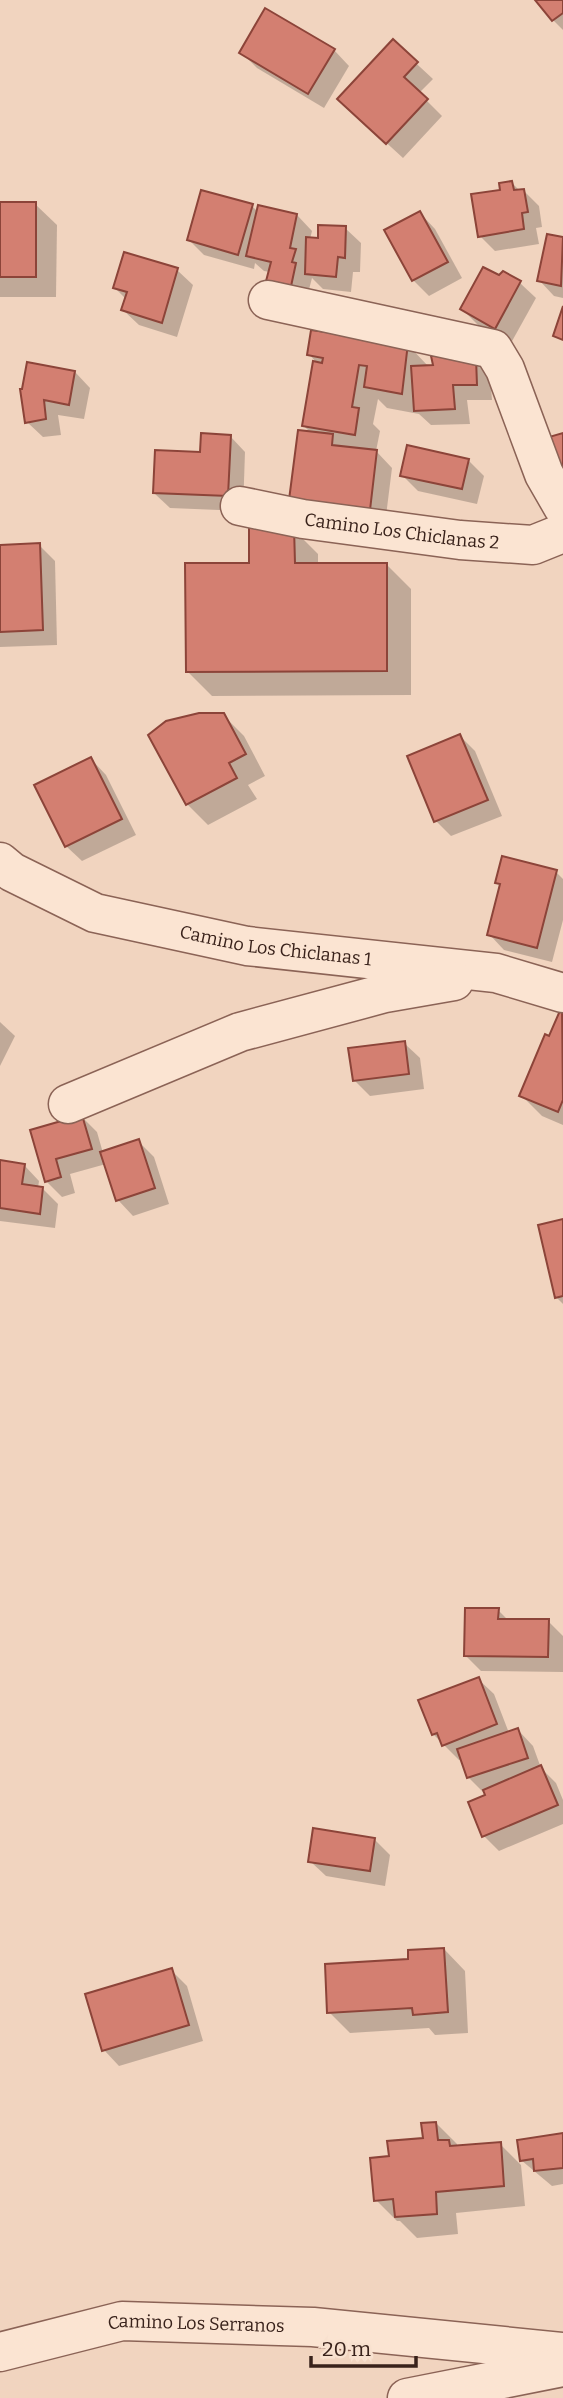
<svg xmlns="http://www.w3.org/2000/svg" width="563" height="2398" viewBox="0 0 563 2398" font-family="Bitter,serif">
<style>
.shadow{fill:#0003}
.building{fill:#d37f71;stroke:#8c4439;stroke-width:2}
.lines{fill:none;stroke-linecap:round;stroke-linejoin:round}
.minor-casing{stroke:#8b6356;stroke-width:41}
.minor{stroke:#fbe4d2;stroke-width:38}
.labels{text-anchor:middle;stroke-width:5;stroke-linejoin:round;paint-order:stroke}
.street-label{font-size:18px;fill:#39221b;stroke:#f8e1cf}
</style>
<rect width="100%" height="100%" fill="#f1d4bf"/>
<g class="shadow">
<path d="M537 0H563V30L553 20Z"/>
<path d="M393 42 433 79 419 93 442 116 403 158 355 114Z"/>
<path d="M334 50 349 66 324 108 257 68 241 52Z"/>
<path d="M512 183 520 191H524L539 206 542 227 536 228 539 244 495 251 480 236 502 191Z"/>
<path d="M0 204H35L57 225 56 297H0Z"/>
<path d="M252 206 258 212 297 215 312 231 310 239 320 240 345 228 361 243 360 272H353L351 292 323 289 312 278 305 305 270 272 264 271 255 263 254 269 204 255 188 239Z"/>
<path d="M420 213 435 229 462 278 429 296 413 280Z"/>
<path d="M548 236 563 239V298L554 296 539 280Z"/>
<path d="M177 270 193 285 177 337 139 325 123 310 126 299 115 288Z"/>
<path d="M500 278 520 283 536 298 511 343 478 325 462 309Z"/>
<path d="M407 344 429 367 475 359 490 375 492 400H467L470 424 431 425 419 414 387 408 378 399 373 424 380 431 376 451 392 468 385 524 306 514 312 434 303 425 315 361 309 354Z"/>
<path d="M75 372 90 388 84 419 58 415 61 435 43 437 27 422 22 391Z"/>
<path d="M230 436 245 452 243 511 170 508 154 493Z"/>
<path d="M468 460 484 476 477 504 418 491 402 475Z"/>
<path d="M293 529 318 554V564H386L411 589V695L212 696 187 671 251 565Z"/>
<path d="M39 545 55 561 57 645 0 647V546Z"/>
<path d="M223 715 244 736 265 776 248 785 257 799 208 825 187 804 150 735Z"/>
<path d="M460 736 475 751 502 816 451 836 436 821Z"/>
<path d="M91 759 106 775 136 835 82 861 66 846Z"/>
<path d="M556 872 563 879V920L552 962 504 950 489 934 501 886 497 882Z"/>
<path d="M563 1008V1125L542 1116 521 1095 550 1039Z"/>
<path d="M0 1022 15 1036 0 1066Z"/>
<path d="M404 1043 420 1058 424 1089 370 1096 354 1080Z"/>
<path d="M82 1117 97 1132 103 1153 138 1141 154 1157 169 1204 133 1216 118 1200 106 1164 70 1174 75 1193 62 1197 46 1181 32 1131Z"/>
<path d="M0 1162 24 1165 39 1181 38 1188H42L58 1204 55 1228 0 1221Z"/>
<path d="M563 1221V1304L556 1297Z"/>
<path d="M498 1610 509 1621H548L563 1636V1672L481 1671 466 1656Z"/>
<path d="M478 1679 494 1694 509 1733 518 1730 533 1746 541 1768 556 1783 563 1800V1824L499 1851 484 1836 487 1796 469 1778 463 1759 459 1760 433 1734 421 1701Z"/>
<path d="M374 1839 390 1855 385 1886 326 1876 310 1861Z"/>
<path d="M444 1949 465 1971 468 2033 435 2035 429 2028 350 2033 329 2012 410 1960Z"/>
<path d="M171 1970 187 1986 203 2041 119 2066 104 2050Z"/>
<path d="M436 2123 457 2144V2147L500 2144 521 2165 525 2206 456 2213 458 2234 417 2238 400 2221H397L376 2200 391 2158 424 2139Z"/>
<path d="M563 2135V2184L552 2186 521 2160Z"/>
</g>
<g class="building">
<path d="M535 0H563V13L552 21Z"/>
<path d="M265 8 335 49 308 94 239 53Z"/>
<path d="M393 39 418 62 404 77 428 99 386 144 337 99Z"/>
<path d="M512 181 514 190 524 189 528 212 522 213 524 229 478 237 471 194 500 190 499 183Z"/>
<path d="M201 190 253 204 238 255 187 240Z"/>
<rect x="0" y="202" width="36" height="75"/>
<path d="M258 205 297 214 290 248 296 249 292 262 296 263 290 291 265 285 271 262 246 256Z"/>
<path d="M420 211 448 262 412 281 384 230Z"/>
<path d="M318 225 346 226 345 258 338 257 336 277 305 274 306 237 318 238Z"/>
<path d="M547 234 563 237 561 286 537 281Z"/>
<path d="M124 252 178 268 162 323 121 310 127 292 113 288Z"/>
<path d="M483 267 499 275 503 271 521 281 495 329 460 309Z"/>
<path d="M563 306V340L553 336Z"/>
<path d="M311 330 408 343 402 394 364 387 367 366 359 365 352 407 359 408 355 435 302 426 313 361 322 363 323 358 307 355Z"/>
<path d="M458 355 476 358 477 385H453L455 409 414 411 411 366 433 365 431 356Z"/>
<path d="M27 362 75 371 69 405 44 400 46 419 25 423 20 389H22Z"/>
<path d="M298 430 333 434 332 445 377 450 370 510 289 500Z"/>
<path d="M201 433 231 435 228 496 153 493 155 450 200 452Z"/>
<path d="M563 433V479L542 439Z"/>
<path d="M407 445 469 459 462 489 400 476Z"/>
<path d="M249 527H294L295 563H387V671L186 672 185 563H249Z"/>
<path d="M40 543 43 630 0 632V545Z"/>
<path d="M199 713H224L246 754 229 763 237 778 186 805 148 735 166 721Z"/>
<path d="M460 734 488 800 434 822 407 756Z"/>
<path d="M91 757 122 819 65 847 34 785Z"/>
<path d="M502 856 557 870 537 948 487 935 500 884 495 883Z"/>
<path d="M562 1006 563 1100 558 1112 519 1096 545 1034 549 1036Z"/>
<path d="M405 1041 409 1074 353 1081 348 1048Z"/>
<path d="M82 1115 92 1149 56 1159 61 1177 45 1182 30 1130Z"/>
<path d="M139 1139 155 1188 116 1201 100 1152Z"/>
<path d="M0 1160 25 1164 22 1184 43 1187 40 1214 0 1208Z"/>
<path d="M563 1219V1296L555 1298 538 1225Z"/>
<path d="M465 1608H499L498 1619H549L548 1657 464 1656Z"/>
<path d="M479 1677 497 1724 442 1746 437 1733 432 1735 418 1700Z"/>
<path d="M518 1728 528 1758 467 1778 457 1749Z"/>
<path d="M541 1765 558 1805 482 1837 468 1802 485 1795 483 1790Z"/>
<path d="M313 1828 375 1838 370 1871 308 1862Z"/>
<path d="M444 1948 448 2012 413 2015 412 2008 327 2013 325 1964 408 1959V1950Z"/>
<path d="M172 1968 189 2025 102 2051 85 1994Z"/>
<path d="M436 2122 438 2140H449L450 2146 501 2142 504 2186 436 2192 437 2214 395 2217 393 2199 374 2201 370 2158 389 2156 387 2141 423 2138 421 2123Z"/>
<path d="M563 2133V2168L534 2171 533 2159 520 2161 517 2140Z"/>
</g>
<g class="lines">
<g class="minor-casing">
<g id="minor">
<path d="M268 300 493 349 505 369 544 474 563 507"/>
<path id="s1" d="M240 506 303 519 460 540 533 545 563 533"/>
<path id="s2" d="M0 862 12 872 95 913 247 946 496 973 563 993"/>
<path d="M68 1104 240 1032 385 993 454 981"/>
<path id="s3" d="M0 2352 122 2321 313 2327 563 2352"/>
<path d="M407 2398 563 2367"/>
</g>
</g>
<use href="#minor" class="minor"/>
</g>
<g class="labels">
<g class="street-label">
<text dy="6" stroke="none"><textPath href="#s1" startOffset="164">Camino Los Chiclanas 2</textPath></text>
<text dy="6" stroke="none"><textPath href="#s2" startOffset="292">Camino Los Chiclanas 1</textPath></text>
<text dy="6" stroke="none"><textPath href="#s3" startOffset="200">Camino Los Serranos</textPath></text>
</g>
</g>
<path d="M311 2356v10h105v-10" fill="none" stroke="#39221b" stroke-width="3.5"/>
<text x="322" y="2356" font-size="21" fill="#39221b" stroke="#f8e1cf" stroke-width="5" paint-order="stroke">20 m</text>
</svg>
